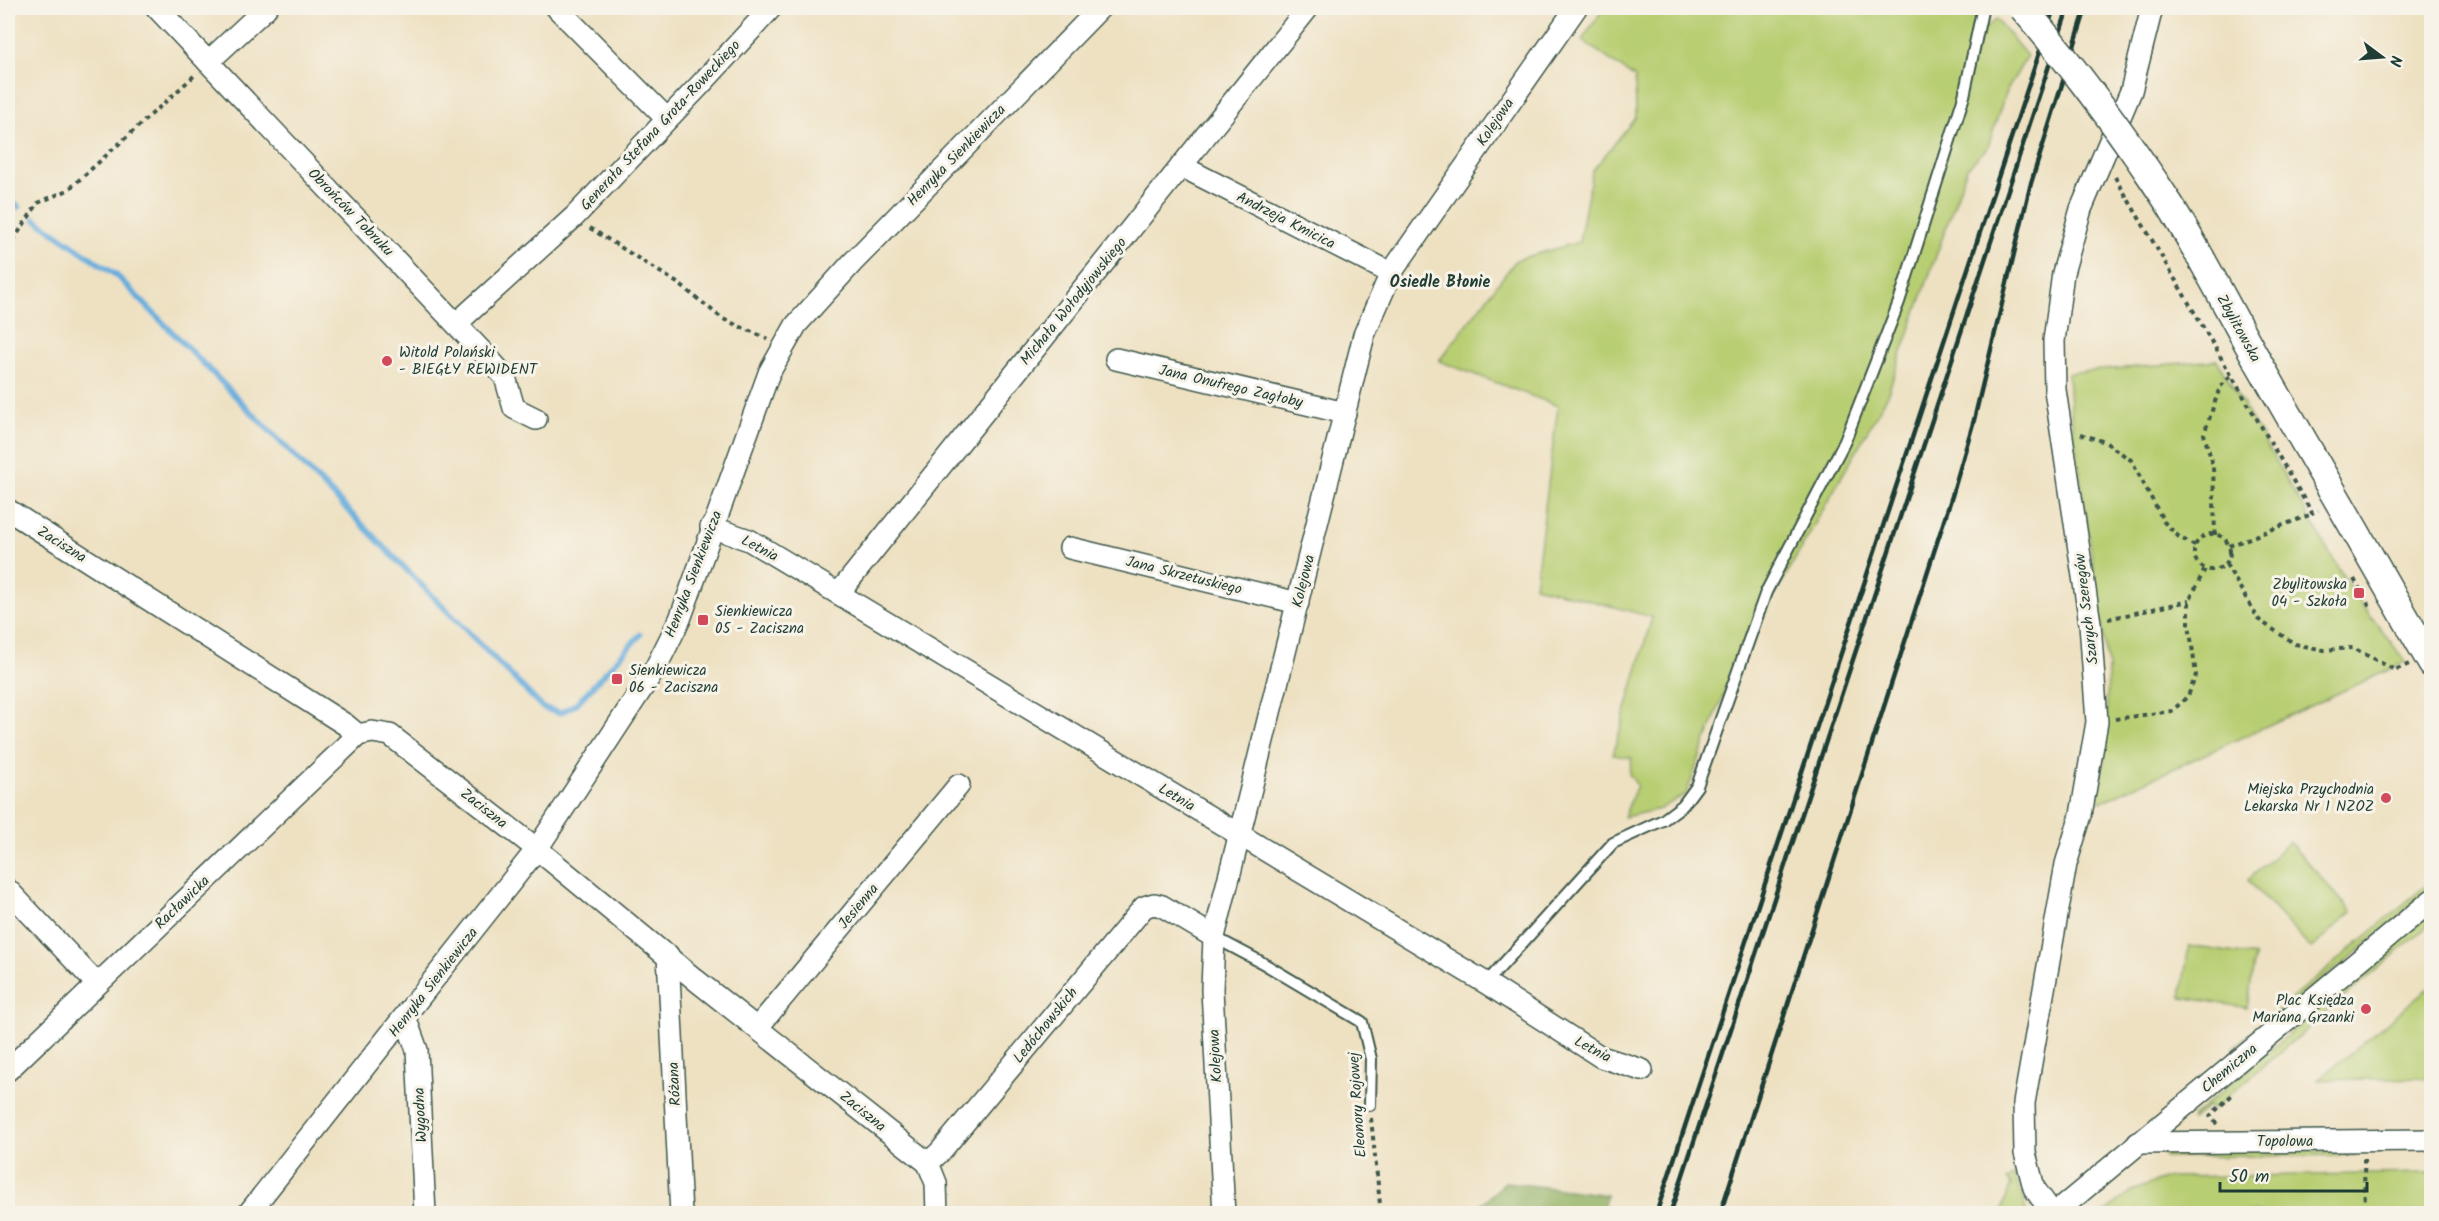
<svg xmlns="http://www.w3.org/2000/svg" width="2439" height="1221" viewBox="0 0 2439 1221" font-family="Kalam,sans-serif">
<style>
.green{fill:#b8ce72;stroke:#6c8653;stroke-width:1.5}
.forest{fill:#92b164;stroke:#58774c;stroke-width:1.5}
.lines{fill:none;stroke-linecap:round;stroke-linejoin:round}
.stream{stroke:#65acdc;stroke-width:6}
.service-casing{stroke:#3e5649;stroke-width:14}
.minor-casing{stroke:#3e5649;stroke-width:24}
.tertiary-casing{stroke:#3e5649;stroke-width:30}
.path{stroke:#3e5649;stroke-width:4;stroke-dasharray:4.5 4.5;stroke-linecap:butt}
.service{stroke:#fff;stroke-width:10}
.minor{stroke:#fff;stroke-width:21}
.tertiary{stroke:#fff;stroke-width:27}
.rail{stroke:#1f3d34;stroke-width:4.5}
.tertiary-bridge-casing{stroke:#3e5649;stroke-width:30;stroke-linecap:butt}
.tertiary-bridge{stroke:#fff;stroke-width:27}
.poi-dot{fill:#d1495b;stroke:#f7f3e8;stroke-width:2}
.labels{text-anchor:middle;stroke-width:6;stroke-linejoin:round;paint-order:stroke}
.street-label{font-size:15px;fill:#1f3d34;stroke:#f7f3e8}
.poi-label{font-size:15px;fill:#1f3d34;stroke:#f7f3e8;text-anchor:start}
.neighbourhood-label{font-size:16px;font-weight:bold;fill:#1f3d34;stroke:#f7f3e8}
</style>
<rect width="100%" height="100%" fill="#f7f3e8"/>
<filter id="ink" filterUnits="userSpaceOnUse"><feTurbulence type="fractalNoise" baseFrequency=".0167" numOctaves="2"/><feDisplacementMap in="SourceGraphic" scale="12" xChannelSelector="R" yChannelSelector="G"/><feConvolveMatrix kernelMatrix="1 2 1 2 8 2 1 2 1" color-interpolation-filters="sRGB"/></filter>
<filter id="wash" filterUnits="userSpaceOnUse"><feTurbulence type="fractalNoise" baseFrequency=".008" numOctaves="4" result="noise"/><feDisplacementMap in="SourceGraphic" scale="24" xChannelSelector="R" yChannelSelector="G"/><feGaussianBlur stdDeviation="1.35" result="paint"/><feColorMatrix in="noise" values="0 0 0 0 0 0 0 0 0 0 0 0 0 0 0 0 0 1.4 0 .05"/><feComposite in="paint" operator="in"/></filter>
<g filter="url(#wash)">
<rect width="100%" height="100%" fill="#eee1c2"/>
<g class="green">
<path d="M1604 8H1683L1691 13 1696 8H1964L1987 27 1996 19 2027 56 2005 94 1988 147 1967 168 1886 398 1733 669 1686 794 1660 809 1624 817 1637 785 1629 774 1632 758 1613 755 1652 617 1535 586 1558 406 1439 361 1516 260 1579 242 1592 171 1636 117 1635 78 1582 40Z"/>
<path d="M2217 360 2353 593 2406 662 2101 802 2098 798 2106 747 2108 667 2070 406 2068 373Z"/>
<path d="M2289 842 2352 912 2311 949 2248 880Z"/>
<path d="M2431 881V888L2346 961 2232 1049Z"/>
<path d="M2431 913V923L2212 1110 2208 1106 2191 1121 2193 1116Z"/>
<path d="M2189 946 2255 956 2247 1008 2181 997Z"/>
<path d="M2431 986V1078L2318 1080Z"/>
<path d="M2350 1150 2355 1155 2165 1157 2162 1151Z"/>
<path d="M2431 1173V1213H2105L2131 1191 2169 1177Z"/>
<path d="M2014 1175 2024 1200 2026 1213H2001L2011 1184 2007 1180Z"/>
</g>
<path class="forest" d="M1505 1182 1607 1195 1601 1213H1472Z"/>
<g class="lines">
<g class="stream">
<path d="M8 200 19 207"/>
<path d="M35 219 116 275 543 708 560 713 576 704 640 635"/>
</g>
</g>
</g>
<g filter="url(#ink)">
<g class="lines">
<g class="service-casing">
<g id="service">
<path d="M1214 937 1261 962 1362 1022 1371 1059 1370 1105"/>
<path d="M1486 983 1613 843 1663 820 1683 805 1697 786 1766 592 1845 441 1899 302 1964 96 1982 11"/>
</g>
</g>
<g class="minor-casing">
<g id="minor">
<path d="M157 8 490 360 505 377 514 408 536 419"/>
<path d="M557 8 667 119"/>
<path d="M208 62 266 8"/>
<path d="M1181 166 1391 273"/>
<path d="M457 323 574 217 702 83 771 8"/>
<path d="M1116 359 1345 413"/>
<path d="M8 510 346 725 358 735"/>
<path d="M711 527 749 540 1486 983 1601 1057 1642 1070"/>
<path d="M1070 548 1298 603"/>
<path d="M839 593 1308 8"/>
<path d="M8 890 97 984"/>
<path d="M668 955 681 1214"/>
<path d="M405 1017 417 1050 425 1214"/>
<path d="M758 1027 959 785"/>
<path d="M8 1070 358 735 372 732 390 735 537 849 697 981 928 1163"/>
<path d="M2138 1143 2432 1140"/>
<path d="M248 1214 537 849 656 667 680 619 769 373 796 325 852 263 1100 8"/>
<path d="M937 1214 936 1183 928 1163 940 1152 1144 907 1154 904 1162 906 1214 937"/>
<path d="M1224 1214 1212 990 1214 937 1364 335 1391 273 1576 8"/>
<path d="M2053 1214 2034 1188 2025 1153 2024 1103 2066 864 2081 815 2097 722 2090 623 2055 390 2054 341 2063 273 2081 209 2131 91 2152 8"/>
<path d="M2054 1214 2432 900"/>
</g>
</g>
<g class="tertiary-casing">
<path id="tertiary" d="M2257 360 2432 664"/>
</g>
<g class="path">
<path d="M2115 177 2312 513 2318 510"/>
<path d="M590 228 679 284 723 319 768 339"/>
<path d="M8 248 38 203 68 190 195 75"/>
<path d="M2081 434 2105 442 2131 460 2164 522 2179 537 2195 546"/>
<circle cx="2212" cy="552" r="18"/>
<path d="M2215 535 2213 466 2204 434 2220 387 2231 375"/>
<path d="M2229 546 2312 514"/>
<path d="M2226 564 2259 620 2295 644 2324 650 2353 648 2395 670 2409 664"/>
<path d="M2354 579 2371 609"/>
<path d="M2108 619 2189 601"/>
<path d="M2426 685 2432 695"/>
<path d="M2115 719 2172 711 2188 696 2196 675 2189 624V601L2205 569"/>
<path d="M1371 1118 1381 1214"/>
<path d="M2217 1124 2210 1116 2234 1093"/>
<path d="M2364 1159 2365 1214"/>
</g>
<use href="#service" class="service"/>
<use href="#minor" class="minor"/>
<use href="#tertiary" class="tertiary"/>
<g class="rail">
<path d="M1656 1214 2054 8"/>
<path d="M1670 1214 2068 8"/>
<path d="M1720 1214 1952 496 1974 420 2031 183 2086 8"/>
</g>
<g class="tertiary-bridge-casing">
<path id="tertiary-bridge" d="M2023 8C2076 70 2125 136 2170 205 2201 255 2228 309 2257 360"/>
</g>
<use href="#tertiary-bridge" class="tertiary-bridge"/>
</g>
</g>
<g class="poi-dot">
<circle cx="387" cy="361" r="6"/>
<rect x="2353" y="587" width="12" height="12" rx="3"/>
<rect x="697" y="614" width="12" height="12" rx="3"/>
<rect x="611" y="673" width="12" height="12" rx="3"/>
<circle cx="2386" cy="798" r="6"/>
<circle cx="2366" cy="1009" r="6"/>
</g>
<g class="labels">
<g class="street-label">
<text transform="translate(1495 122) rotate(-56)" y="5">Kolejowa</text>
<text transform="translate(660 125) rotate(-47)" y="5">Generała Stefana Grota-Roweckiego</text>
<text transform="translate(956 155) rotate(-46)" y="5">Henryka Sienkiewicza</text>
<text transform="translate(351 212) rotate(46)" y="5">Obrońców Tobruku</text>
<text transform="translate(1286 220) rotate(27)" y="5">Andrzeja Kmicica</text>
<text transform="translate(1073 301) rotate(-51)" y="5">Michała Wołodyjowskiego</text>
<text transform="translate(2239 328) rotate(61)" y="5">Zbylitowska</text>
<text transform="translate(1231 386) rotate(13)" y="5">Jana Onufrego Zagłoby</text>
<text transform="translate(62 544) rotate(32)" y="5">Zaciszna</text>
<text transform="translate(760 548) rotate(28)" y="5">Letnia</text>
<text transform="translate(693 574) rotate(-69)" y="5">Henryka Sienkiewicza</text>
<text transform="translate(1184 575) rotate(14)" y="5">Jana Skrzetuskiego</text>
<text transform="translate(1303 581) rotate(-76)" y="5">Kolejowa</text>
<text transform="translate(2086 609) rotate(-97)" y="5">Szarych Szeregów</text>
<text transform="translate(1177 797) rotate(31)" y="5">Letnia</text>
<text transform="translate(484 808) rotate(38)" y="5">Zaciszna</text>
<text transform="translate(182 902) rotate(-44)" y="5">Racławicka</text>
<text transform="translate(858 906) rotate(-50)" y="5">Jesienna</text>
<text transform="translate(433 982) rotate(-52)" y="5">Henryka Sienkiewicza</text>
<text transform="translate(1045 1025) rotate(-51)" y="5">Ledóchowskich</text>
<text transform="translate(1593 1049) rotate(28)" y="5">Letnia</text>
<text transform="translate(1215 1056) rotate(-93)" y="5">Kolejowa</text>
<text transform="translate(2229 1068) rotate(-40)" y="5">Chemiczna</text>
<text transform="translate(674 1084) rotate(-93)" y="5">Różana</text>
<text transform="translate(1357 1105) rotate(-94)" y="5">Eleonory Rojowej</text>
<text transform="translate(863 1111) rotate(39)" y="5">Zaciszna</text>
<text transform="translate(420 1115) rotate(-93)" y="5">Wygodna</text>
<text x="2285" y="1146">Topolowa</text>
</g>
<g class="poi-label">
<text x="399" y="357">Witold Polański<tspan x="399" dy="17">- BIEGŁY REWIDENT</tspan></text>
<text x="2347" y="589" text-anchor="end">Zbylitowska<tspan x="2347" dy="17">04 - Szkoła</tspan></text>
<text x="715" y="616">Sienkiewicza<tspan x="715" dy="17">05 - Zaciszna</tspan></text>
<text x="629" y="675">Sienkiewicza<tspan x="629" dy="17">06 - Zaciszna</tspan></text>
<text x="2374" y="794" text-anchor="end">Miejska Przychodnia<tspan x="2374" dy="17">Lekarska Nr 1 NZOZ</tspan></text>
<text x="2354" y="1005" text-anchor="end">Plac Księdza<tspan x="2354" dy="17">Mariana Grzanki</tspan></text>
</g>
<g class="neighbourhood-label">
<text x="1440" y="287">Osiedle Błonie</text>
</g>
</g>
<rect width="2439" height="1221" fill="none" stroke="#f7f3e8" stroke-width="30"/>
<g transform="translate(2382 57) rotate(106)" stroke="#f7f3e8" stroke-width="4.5" paint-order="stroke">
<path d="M0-4.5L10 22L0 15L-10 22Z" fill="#1f3d34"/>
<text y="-9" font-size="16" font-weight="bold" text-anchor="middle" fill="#1f3d34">N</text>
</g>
<path d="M2220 1182v9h147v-9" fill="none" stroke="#1f3d34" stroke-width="3"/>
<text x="2229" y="1182" font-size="18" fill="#1f3d34" stroke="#f7f3e8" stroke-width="4.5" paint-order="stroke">50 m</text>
</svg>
